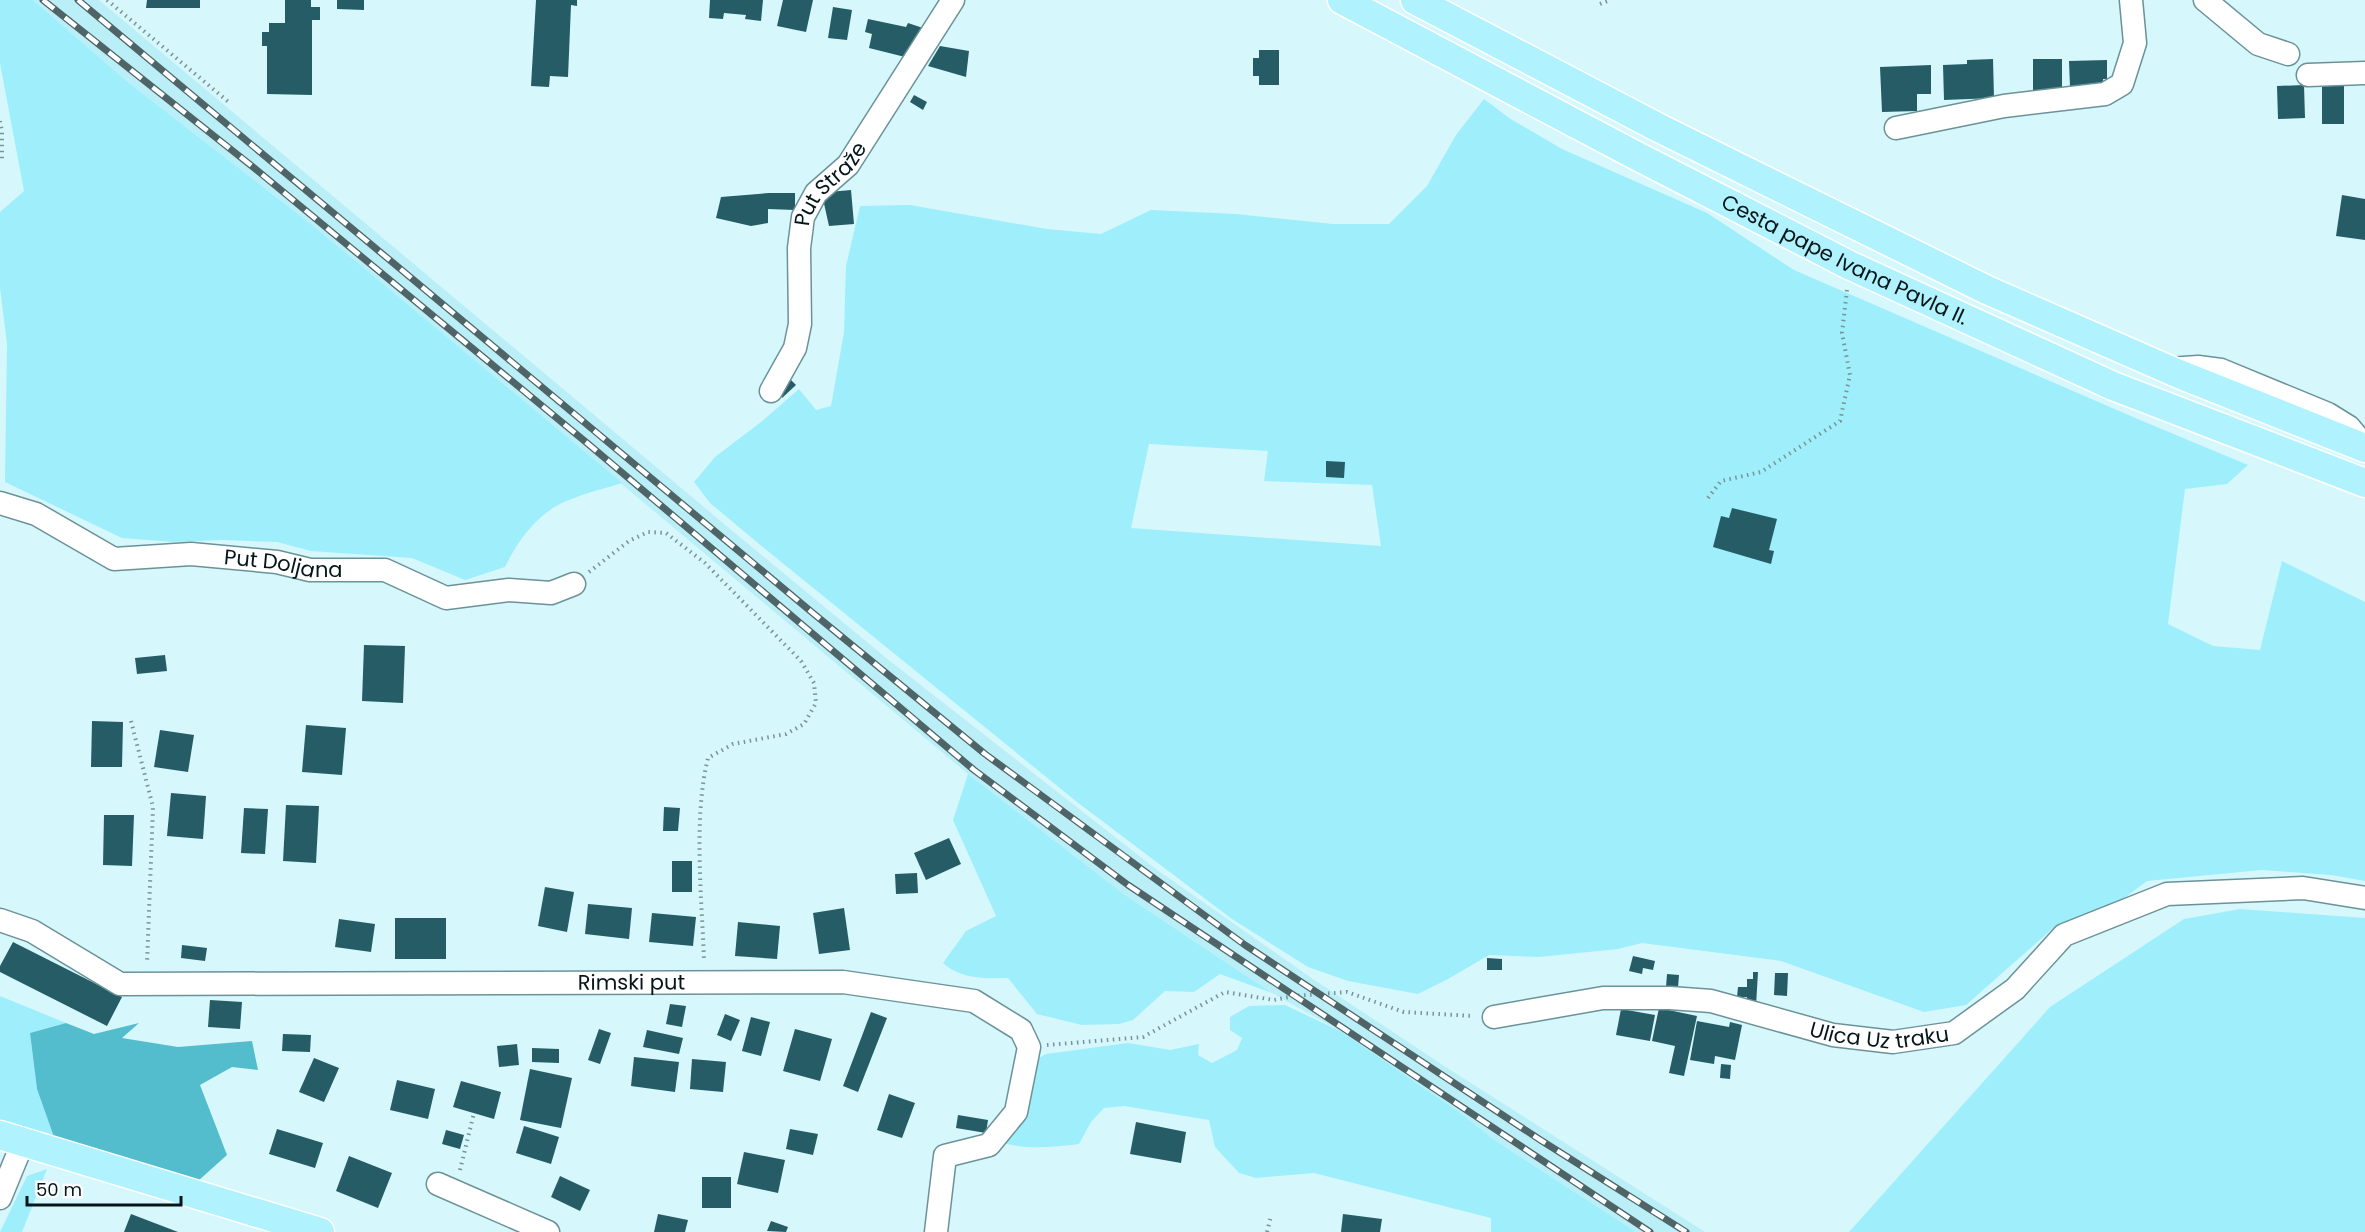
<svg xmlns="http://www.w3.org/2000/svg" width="2365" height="1232" viewBox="0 0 2365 1232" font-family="Poppins,sans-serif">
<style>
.built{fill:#bbeff7}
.green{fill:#9feefb;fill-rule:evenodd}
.forest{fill:#54bdcd}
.building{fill:#255c65}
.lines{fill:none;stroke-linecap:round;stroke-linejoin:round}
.minor-casing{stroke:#6b9298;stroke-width:25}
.major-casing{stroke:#fff;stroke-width:31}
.path{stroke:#799396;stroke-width:4;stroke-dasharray:1.5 4.5;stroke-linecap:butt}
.minor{stroke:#fff;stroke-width:22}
.major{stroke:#b0f2fd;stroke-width:28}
.rail-casing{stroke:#4f6467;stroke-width:7}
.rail{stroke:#fefefe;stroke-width:4.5;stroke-dasharray:14;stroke-linecap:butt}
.labels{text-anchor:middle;stroke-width:6;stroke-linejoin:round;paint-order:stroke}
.street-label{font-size:21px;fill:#061517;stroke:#fefefe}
</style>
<rect width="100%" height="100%" fill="#d6f8fd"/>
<path class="built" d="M33 0H99L735 533 890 661 1156 869 1313 979 1452 1071 1705 1232H1636L1493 1139 1459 1112 1342 1032 1272 993 1125 895 968 774 312 225 129 83Z"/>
<g class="green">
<path d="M0 0H33L129 83 312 225 622 483C603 489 582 494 564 502 537 514 517 542 505 567L465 580 412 558 311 551 277 542 223 540 173 542 122 538 5 482 7 344 0 288V212L24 191 0 63Z"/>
<path d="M1484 99 1509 118 1562 149 1707 213 1794 270 2140 420 2248 465 2227 484 2185 489 2168 624 2213 646 2260 650 2282 561 2365 602V881L2331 875 2262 870 2147 881 2119 902 2052 929 1966 1005 1924 1012 1781 961 1642 943 1618 949 1539 957 1489 955 1448 979 1418 994 1348 981 1308 967 1232 919 1077 802 764 548 710 503 694 482 715 457 761 422 799 389 816 410 831 406 844 332 846 266 860 206 910 205 1047 229 1101 234 1151 210 1236 214 1333 224H1389L1427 186 1456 135ZM1149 444 1268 451 1264 481 1372 485 1381 546 1131 528Z"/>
<path d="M968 774 1125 895 1272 993 1220 974 1194 992 1165 991 1133 1020 1119 1024 1082 1025 1037 1014 1008 978C986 979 960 979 943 963L966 931 996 916 953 820Z"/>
<path d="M2240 909 2365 918V1232H1849L2050 1007 2184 919Z"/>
<path d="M0 996 66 1023 30 1033 37 1089 55 1140 0 1123Z"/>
<path d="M1285 1005 1342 1032 1459 1112 1493 1139 1636 1232H1491V1218L1314 1173 1256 1178 1239 1173 1215 1147 1209 1120 1124 1106 1104 1108 1091 1122 1079 1144C1054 1147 1028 1150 1003 1143L1035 1060 1046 1054 1128 1043 1170 1050 1199 1044 1198 1055 1212 1063 1237 1050 1242 1038 1230 1030V1017L1249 1006Z"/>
<path d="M47 1169 22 1232H0L27 1176Z"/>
</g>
<path class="forest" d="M66 1023 94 1034 139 1023 122 1038 178 1047 252 1041 258 1070 232 1067 200 1085 227 1155 198 1181 55 1140 37 1089 30 1033Z"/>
<g class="building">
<path d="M147 0H200V8H146Z"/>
<path d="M285 0H311V7H320V20H312V95L267 94V46H262V32H269V23H285Z"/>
<path d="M337 0H364V10L337 9Z"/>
<path d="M536 0H577V6L571 5 568 77 550 76 549 87 531 86Z"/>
<path d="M710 0H763L761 21 745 19 746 15 724 13 723 19 709 18Z"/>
<path d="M783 0H813L806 32 777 26Z"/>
<path d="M833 7 852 10 847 40 828 38Z"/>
<path d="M868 19 906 27 908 23 923 28 909 58 869 48 872 34 865 32Z"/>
<path d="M940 46 969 51 966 77 928 66Z"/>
<path d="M1259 50H1279V85H1259V76H1253V58H1259Z"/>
<path d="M1993 59 1994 98 1944 100 1943 65 1967 64V60Z"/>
<rect x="2033" y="59" width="29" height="37"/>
<path d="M2107 60V79H2103L2104 90 2070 87 2069 61Z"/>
<path d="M1931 65V94H1917V111L1882 112 1880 67Z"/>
<rect x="2322" y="84" width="22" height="40"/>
<path d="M2304 85 2305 118 2278 119 2277 86Z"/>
<path d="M914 95 927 102 923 110 910 102Z"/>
<path d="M851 190 854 224 829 226 823 199 829 198V192Z"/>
<path d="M769 193H795V210L768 209V223L751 226 716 218 721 197Z"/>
<path d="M2342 195 2365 199V240L2336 236Z"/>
<path d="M789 378 796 385 782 398 779 387Z"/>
<path d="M1326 461 1345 462 1344 478 1326 477Z"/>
<path d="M1732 508 1777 519 1769 550 1774 551 1771 564 1713 547 1721 516 1729 518Z"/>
<path d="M364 645 405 646 403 703 362 701Z"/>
<path d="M165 655 167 671 137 674 135 658Z"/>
<path d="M92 721 123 722 122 767H91Z"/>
<path d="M306 725 346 728 342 775 302 772Z"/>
<path d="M160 730 194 735 188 772 154 767Z"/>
<path d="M171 793 206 796 203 839 167 836Z"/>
<path d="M286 805 319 806 316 863 283 861Z"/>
<path d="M664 807 680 808 678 831H663Z"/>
<path d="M244 808 268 809 265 854 241 853Z"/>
<path d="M104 815H134L132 866 103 865Z"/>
<path d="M949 838 961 864 926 880 914 853Z"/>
<rect x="672" y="861" width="20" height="31"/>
<path d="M917 873 918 893 896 894 895 874Z"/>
<path d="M545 887 574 892 567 932 538 926Z"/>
<path d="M588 904 632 908 629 939 585 934Z"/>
<path d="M844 908 850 950 819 954 813 913Z"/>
<path d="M652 913 696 917 693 946 649 942Z"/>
<rect x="395" y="918" width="51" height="41"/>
<path d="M339 919 375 924 371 952 335 947Z"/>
<path d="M738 922 780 926 777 959 735 956Z"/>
<path d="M13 942 122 997 107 1026 0 972V966Z"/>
<path d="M182 945 207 948 205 961 181 958Z"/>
<path d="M1633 956 1655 961 1653 970 1643 968 1642 974 1629 971Z"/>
<path d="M1487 958 1502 959V970H1487Z"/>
<path d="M1753 972H1758L1756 1006H1746L1747 997H1737L1738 987H1747V979H1753Z"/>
<path d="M1775 973H1788L1787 996 1774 995Z"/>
<path d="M1667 974 1679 975 1678 988 1666 987Z"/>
<path d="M210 1000 242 1002 240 1029 208 1027Z"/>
<path d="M670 1004 686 1006 682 1027 666 1024Z"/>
<path d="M1659 1008 1697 1016 1684 1076 1669 1073 1675 1046 1652 1041Z"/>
<path d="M1621 1009 1655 1015 1650 1041 1616 1035Z"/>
<path d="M871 1012 887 1018 858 1092 843 1086Z"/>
<path d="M725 1014 740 1020 731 1041 717 1035Z"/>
<path d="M751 1017 770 1022 761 1056 742 1051Z"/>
<path d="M1697 1021 1729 1027 1730 1022 1742 1025 1735 1060 1715 1056 1714 1064 1690 1060Z"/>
<path d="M599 1029 611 1033 600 1064 588 1060Z"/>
<path d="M795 1029 832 1039 820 1081 783 1071Z"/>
<path d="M647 1030 683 1038 679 1054 643 1047Z"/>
<path d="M283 1034 311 1035 310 1052 282 1051Z"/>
<path d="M517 1044 519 1065 499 1067 497 1046Z"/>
<path d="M532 1048 559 1049V1063L532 1062Z"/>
<path d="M634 1057 679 1062 675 1092 631 1086Z"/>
<path d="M314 1058 339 1068 324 1102 299 1092Z"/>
<path d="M692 1059 726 1062 723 1092 690 1089Z"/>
<path d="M1721 1064 1731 1065 1730 1079 1720 1078Z"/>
<path d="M530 1069 572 1078 561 1128 520 1120Z"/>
<path d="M397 1080 435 1089 428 1119 390 1110Z"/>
<path d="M461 1081 501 1092 494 1119 453 1107Z"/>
<path d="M889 1094 915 1103 902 1138 877 1130Z"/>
<path d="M958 1115 988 1120 986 1133 956 1128Z"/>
<path d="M1136 1122 1186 1132 1181 1163 1130 1154Z"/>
<path d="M524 1126 559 1137 551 1164 516 1153Z"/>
<path d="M277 1129 323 1143 315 1168 269 1154Z"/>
<path d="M790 1129 818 1134 813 1155 786 1149Z"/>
<path d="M446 1130 464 1135 460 1149 442 1144Z"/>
<path d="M744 1152 785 1160 778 1193 737 1184Z"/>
<path d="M349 1156 392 1173 378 1208 336 1191Z"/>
<path d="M560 1176 590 1190 580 1211 551 1197Z"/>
<rect x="702" y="1177" width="29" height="31"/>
<path d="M131 1214 178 1232H124Z"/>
<path d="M658 1214 688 1220 685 1232H654Z"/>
<path d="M1343 1214 1382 1219 1380 1232H1341Z"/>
<path d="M771 1221 788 1227 786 1232 767 1231Z"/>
</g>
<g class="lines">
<g class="minor-casing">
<g id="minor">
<path d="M2205 0 2258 44 2288 54"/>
<path d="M2308 75 2365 73"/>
<path d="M1896 128 2004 106 2105 94 2122 84 2135 43 2131 0"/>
<path d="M2169 369 2198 367 2221 370 2328 414 2349 427 2365 446"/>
<path id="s1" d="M771 391 795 348 800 324 799 248 803 217 816 193 848 165 953 0"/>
<path id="s2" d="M0 503 36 514 114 559 191 554 277 562 310 570H385L446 598 509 590 551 593 574 584"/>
<path id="s3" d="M0 920 32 931 120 984 843 982 974 1001 1021 1030 1029 1047 1016 1112 989 1145 945 1156 936 1232"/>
<path id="s4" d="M1494 1017 1603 998H1670L1711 1001 1833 1035 1893 1042 1954 1033 2015 989 2064 935 2167 894 2303 888 2365 898"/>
<path d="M438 1184 548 1232"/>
<path d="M0 1198 23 1142"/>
</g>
</g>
<g class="major-casing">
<g id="major">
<path id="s5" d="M1342 0 1633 154 1849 265 2113 386 2365 483"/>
<path d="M1415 0 1659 128 1987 290 2179 374 2365 448"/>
<path d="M0 1135 320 1232"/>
</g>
</g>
<g class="path">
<path d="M107 0 231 104"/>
<path d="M1600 4 1610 0"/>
<path d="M0 121 2 132V159H0"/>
<path d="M1708 498 1721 481 1761 472 1840 421 1850 375 1842 333 1847 290"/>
<path d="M589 572 629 541 648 532 666 533 705 563 801 661 814 683 816 703 804 724 786 734 733 744 708 758C693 818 702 899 704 961"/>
<path d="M131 721 153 807 147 964"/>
<path d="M1047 1045 1143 1037 1225 992 1274 1000 1294 996 1347 992 1404 1012 1473 1016"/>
<path d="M460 1170 474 1113"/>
<path d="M1267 1232 1271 1216"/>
</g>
<use href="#minor" class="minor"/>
<use href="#major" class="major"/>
<g class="rail-casing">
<g id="rail">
<path d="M43 0 253 167 587 443 974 770 1128 885 1650 1232"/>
<path d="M78 0 814 614 985 754 1245 945 1542 1141 1686 1232"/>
</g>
</g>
<use href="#rail" class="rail"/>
</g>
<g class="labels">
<g class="street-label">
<text dy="7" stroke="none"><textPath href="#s1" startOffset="224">Put Straže</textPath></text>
<text dy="7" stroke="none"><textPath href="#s5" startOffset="566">Cesta pape Ivana Pavla II.</textPath></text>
<text dy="7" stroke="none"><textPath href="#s2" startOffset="298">Put Doljana</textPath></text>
<text dy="7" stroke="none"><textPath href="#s3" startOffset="648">Rimski put</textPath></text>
<text dy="7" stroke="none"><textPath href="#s4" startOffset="392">Ulica Uz traku</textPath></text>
</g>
</g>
<path d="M27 1196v9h154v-9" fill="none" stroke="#061517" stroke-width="3"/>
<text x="36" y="1196" font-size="18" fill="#061517" stroke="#fefefe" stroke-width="4.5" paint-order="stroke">50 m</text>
</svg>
